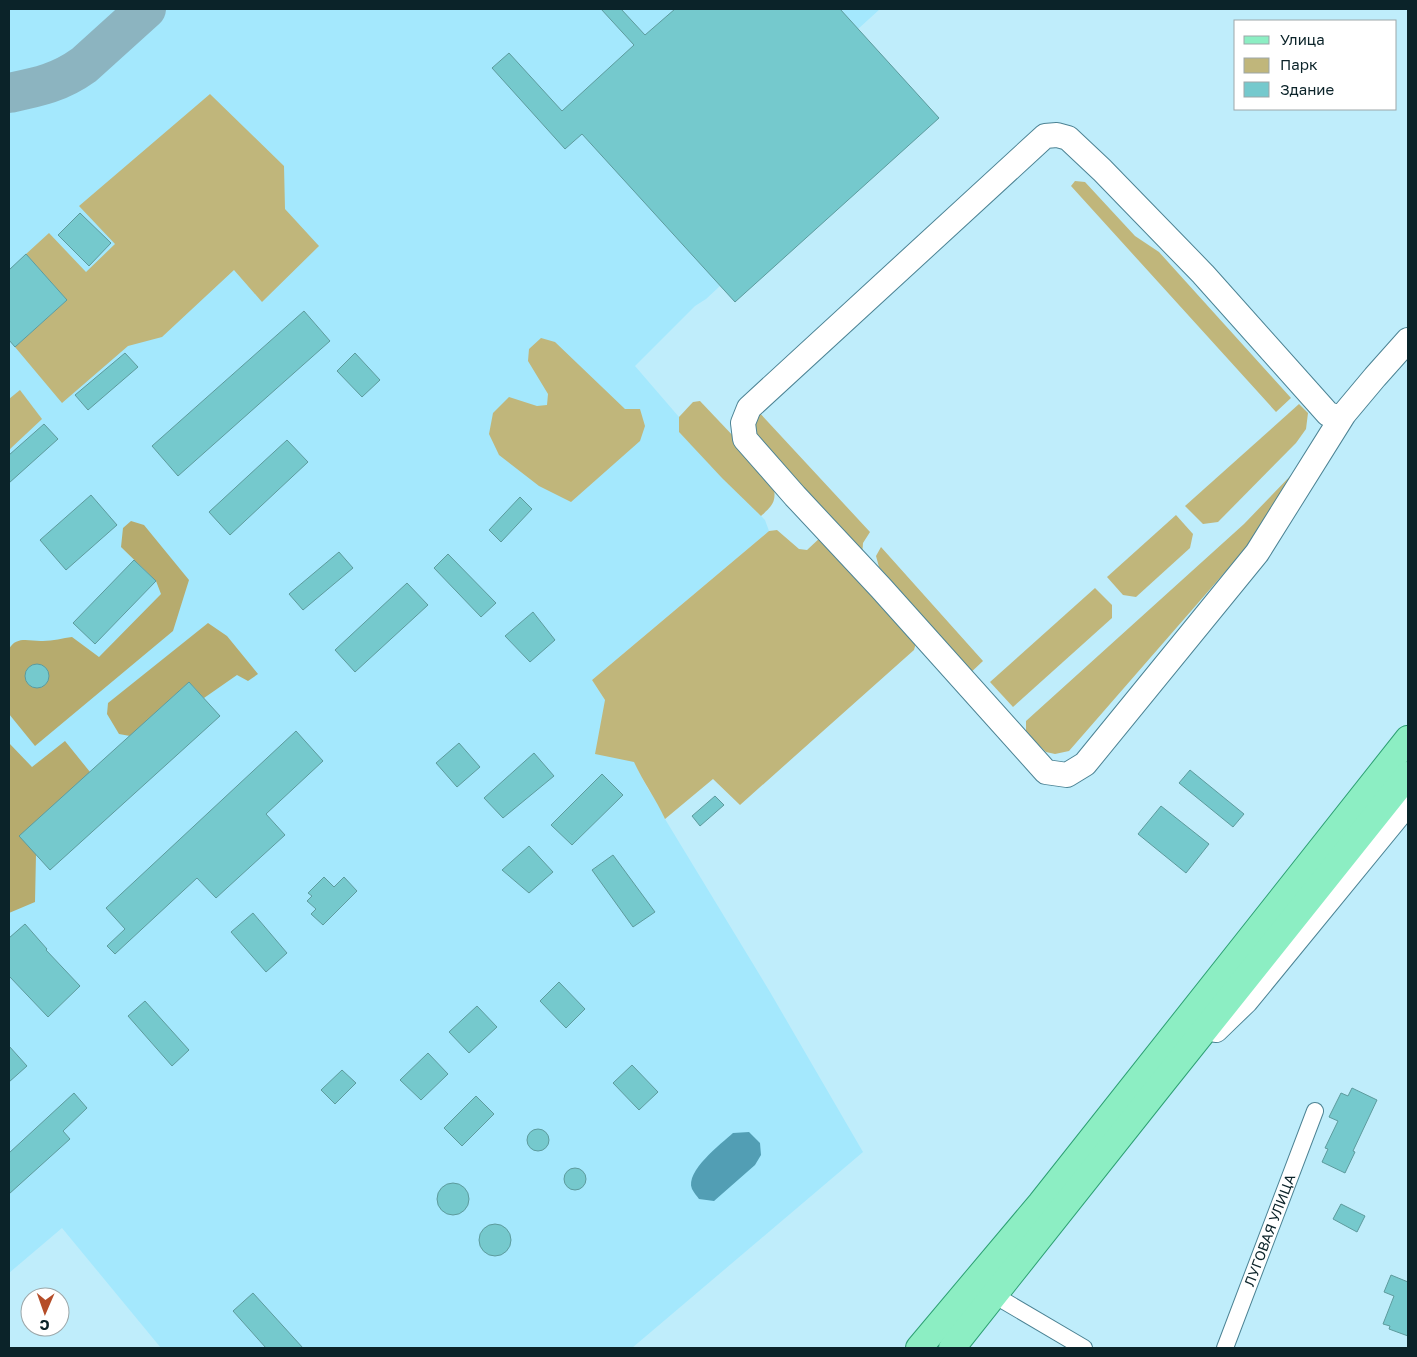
<svg xmlns="http://www.w3.org/2000/svg" width="1417" height="1357" viewBox="0 0 1417 1357" font-family="'Golos Text',sans-serif">
<style>
.built{fill:#a4e8fd}
.green{fill:#c0b67b}
.forest{fill:#b6ab6e}
.water{fill:#529eb4}
.lines{fill:none;stroke-linecap:round;stroke-linejoin:round}
.taxiway{stroke:#8cb4c0;stroke-width:40}
.building{fill:#75c9cd;stroke:#5d9b9d}
.street-casing{stroke:#4c8394;stroke-width:18}
.secondary-casing{stroke:#4c8394;stroke-width:26}
.primary-casing{stroke:#2da073;stroke-width:28}
.street{stroke:#fff;stroke-width:16}
.secondary{stroke:#fff;stroke-width:24}
.primary{stroke:#8ceec3;stroke-width:26}
.labels{text-anchor:middle;stroke-width:4;stroke-linejoin:round;paint-order:stroke}
.street-label{font-size:14px;fill:#0b2329;stroke:#fff}
</style>
<rect width="100%" height="100%" fill="#bfedfb"/>
<path class="built" d="M9 9H880L858 29 939 118 735 302 720 286 706 299 695 306 635 366 679 417V432L765 520 769 531 592 680 605 700 639 772 648 789 659 805 665 819 770 992 863 1152 632 1348H161L62 1228 9 1273Z"/>
<g class="green">
<path d="M210 94 284 166 285 209 319 246 262 302 234 270 162 337 128 346 62 403 15 347 67 300 26 254 49 233 86 272 115 244 79 206Z"/>
<path d="M1075 181 1085 182 1135 236 1159 252 1291 398 1276 412 1071 186Z"/>
<path d="M541 338 555 342 625 409H640L645 426 640 441 571 502 539 486 499 455 489 434 493 413 509 397 537 406 547 405 548 394 528 361 529 349Z"/>
<path d="M20 390 42 419 9 450V399Z"/>
<path d="M700 401 736 439 773 484C777 501 773 505 761 516L722 478 679 432V417L693 402Z"/>
<path d="M1299 404 1308 413 1306 429 1296 443 1218 522 1203 524 1185 506Z"/>
<path d="M757 410 870 532 863 543 862 556 748 430Z"/>
<path d="M1296 470 1266 525 1069 751 1055 754 1046 752 1026 733V721L1244 524Z"/>
<path d="M1176 515 1193 534 1190 548 1136 597 1123 595 1107 577Z"/>
<path d="M777 530 799 549 807 550 822 536 916 643 914 650 740 805 713 779 665 819C656 799 643 782 634 762L595 754 605 700 592 680 769 531Z"/>
<path d="M881 547 983 661 967 676 911 613 896 586 879 567 876 556Z"/>
<path d="M1095 588 1112 605V618L1013 707 990 682Z"/>
</g>
<g class="forest">
<path d="M131 521 144 525 189 580 173 631 35 746 9 714V649C17 635 31 642 43 641 53 641 63 638 72 637L99 657 161 594 156 581 121 547 123 528Z"/>
<path d="M208 623 227 636 258 674 248 681 237 675 204 698 189 682 130 736 119 734 107 714 108 703Z"/>
<path d="M65 741 90 772 36 854 35 902 9 913V743L32 767Z"/>
</g>
<path class="water" d="M749 1132 760 1143 761 1155 755 1165 714 1201 699 1199C697 1196 694 1193 692 1189 685 1171 721 1144 733 1133Z"/>
<g class="lines">
<path class="taxiway" d="M9 93C38 87 59 83 84 65L146 9"/>
</g>
<g class="building">
<path d="M601 9H621L645 35 675 9H840L939 118 735 302 582 134 565 149 492 68 509 53 562 111 634 45Z"/>
<path d="M80 213 111 243 89 266 58 235Z"/>
<path d="M26 254 67 300 15 347 9 340V270Z"/>
<path d="M304 311 330 341 178 476 152 446Z"/>
<path d="M125 353 138 367 88 410 75 395Z"/>
<path d="M355 353 380 380 362 397 337 371Z"/>
<path d="M44 424 58 439 9 483V455Z"/>
<path d="M287 440 308 462 230 535 209 512Z"/>
<path d="M91 495 117 525 66 570 40 540Z"/>
<path d="M520 497 532 509 501 542 489 530Z"/>
<path d="M339 552 353 568 303 610 289 594Z"/>
<path d="M448 554 496 603 481 617 434 568Z"/>
<path d="M134 560 156 581 95 644 73 623Z"/>
<path d="M407 583 428 605 355 672 335 650Z"/>
<path d="M533 612 555 640 530 662 505 636Z"/>
<circle cx="37" cy="676" r="12"/>
<path d="M189 682 220 716 50 870 19 836Z"/>
<path d="M296 731 323 761 266 814 285 835 216 898 197 878 115 954 107 946 125 929 106 908Z"/>
<path d="M459 743 480 767 457 787 436 763Z"/>
<path d="M534 753 554 776 503 818 484 798Z"/>
<path d="M1190 770 1244 814 1233 827 1179 783Z"/>
<path d="M602 774 623 795 572 845 551 825Z"/>
<path d="M715 796 724 805 700 826 692 816Z"/>
<path d="M1161 806 1209 844 1186 873 1138 834Z"/>
<path d="M529 846 553 872 529 893 502 870Z"/>
<path d="M613 855 655 912 633 927 592 870Z"/>
<path d="M324 877 334 887 344 877 357 891 323 925 311 914 316 909 307 901 312 896 308 893Z"/>
<path d="M253 913 287 953 266 972 231 932Z"/>
<path d="M25 924 47 949 46 950 80 986 48 1017 9 976V938Z"/>
<path d="M559 982 585 1009 566 1028 540 1001Z"/>
<path d="M145 1001 189 1050 172 1066 128 1016Z"/>
<path d="M477 1006 497 1027 469 1053 449 1032Z"/>
<path d="M9 1046 27 1066 9 1082Z"/>
<path d="M428 1053 448 1074 421 1100 400 1080Z"/>
<path d="M632 1065 658 1092 639 1110 613 1083Z"/>
<path d="M342 1070 356 1083 335 1104 321 1090Z"/>
<path d="M1352 1088 1377 1100 1353 1151 1355 1152 1345 1173 1322 1162 1328 1149 1325 1148 1338 1121 1329 1117 1341 1093 1348 1096Z"/>
<path d="M74 1093 87 1108 63 1131 70 1139 9 1194V1153Z"/>
<path d="M476 1096 494 1114 462 1146 444 1128Z"/>
<circle cx="538" cy="1140" r="11"/>
<circle cx="575" cy="1179" r="11"/>
<circle cx="453" cy="1199" r="16"/>
<path d="M1341 1204 1365 1216 1357 1232 1333 1219Z"/>
<circle cx="495" cy="1240" r="16"/>
<path d="M1391 1275 1408 1282V1336L1389 1329 1390 1326 1383 1324 1394 1296 1384 1292Z"/>
<path d="M253 1293 303 1348H266L233 1311Z"/>
</g>
<g class="lines">
<g class="street-casing">
<g id="street">
<path d="M994 1295 1084 1348"/>
<path id="s1" d="M1225 1348 1315 1111"/>
</g>
</g>
<g class="secondary-casing">
<g id="secondary">
<path d="M1344 414 1337 417 1328 414 1203 274 1102 170 1068 138 1057 135 1045 136 749 408 743 423 745 439 795 496 881 588 1046 772 1067 775 1085 764 1257 553 1344 414 1375 377 1408 340"/>
<path d="M1216 1030 1246 1001 1408 803"/>
</g>
</g>
<g class="primary-casing">
<g id="primary">
<path d="M919 1348 1041 1203 1408 739"/>
<path d="M952 1348 1163 1082 1408 775"/>
</g>
</g>
<use href="#street" class="street"/>
<use href="#secondary" class="secondary"/>
<use href="#primary" class="primary"/>
</g>
<g class="labels">
<g class="street-label">
<text dy="5" stroke="none"><textPath href="#s1" startOffset="126">ЛУГОВАЯ УЛИЦА</textPath></text>
</g>
</g>
<rect width="1417" height="1357" fill="none" stroke="#0b2329" stroke-width="20"/>
<rect x="1234" y="20" width="162" height="90" fill="#ffffff" stroke="#9da7a9"/>
<rect x="1244" y="36" width="25" height="8" fill="#8ceec3" stroke="#9da7a9"/>
<text x="1280" y="45" font-size="15" fill="#0b2329">Улица</text>
<rect x="1244" y="58" width="25" height="15" fill="#c0b67b" stroke="#9da7a9"/>
<text x="1280" y="70" font-size="15" fill="#0b2329">Парк</text>
<rect x="1244" y="82" width="25" height="15" fill="#75c9cd" stroke="#9da7a9"/>
<text x="1280" y="95" font-size="15" fill="#0b2329">Здание</text>
<g transform="translate(45 1312) rotate(182)"><circle r="24" fill="#ffffff" stroke="#9da7a9"/>
<path d="M0-4L9 19L0 12L-9 19Z" fill="#b54d28"/>
<text y="-8" font-size="14" font-weight="bold" text-anchor="middle" fill="#0b2329">С</text>
</g>
</svg>
